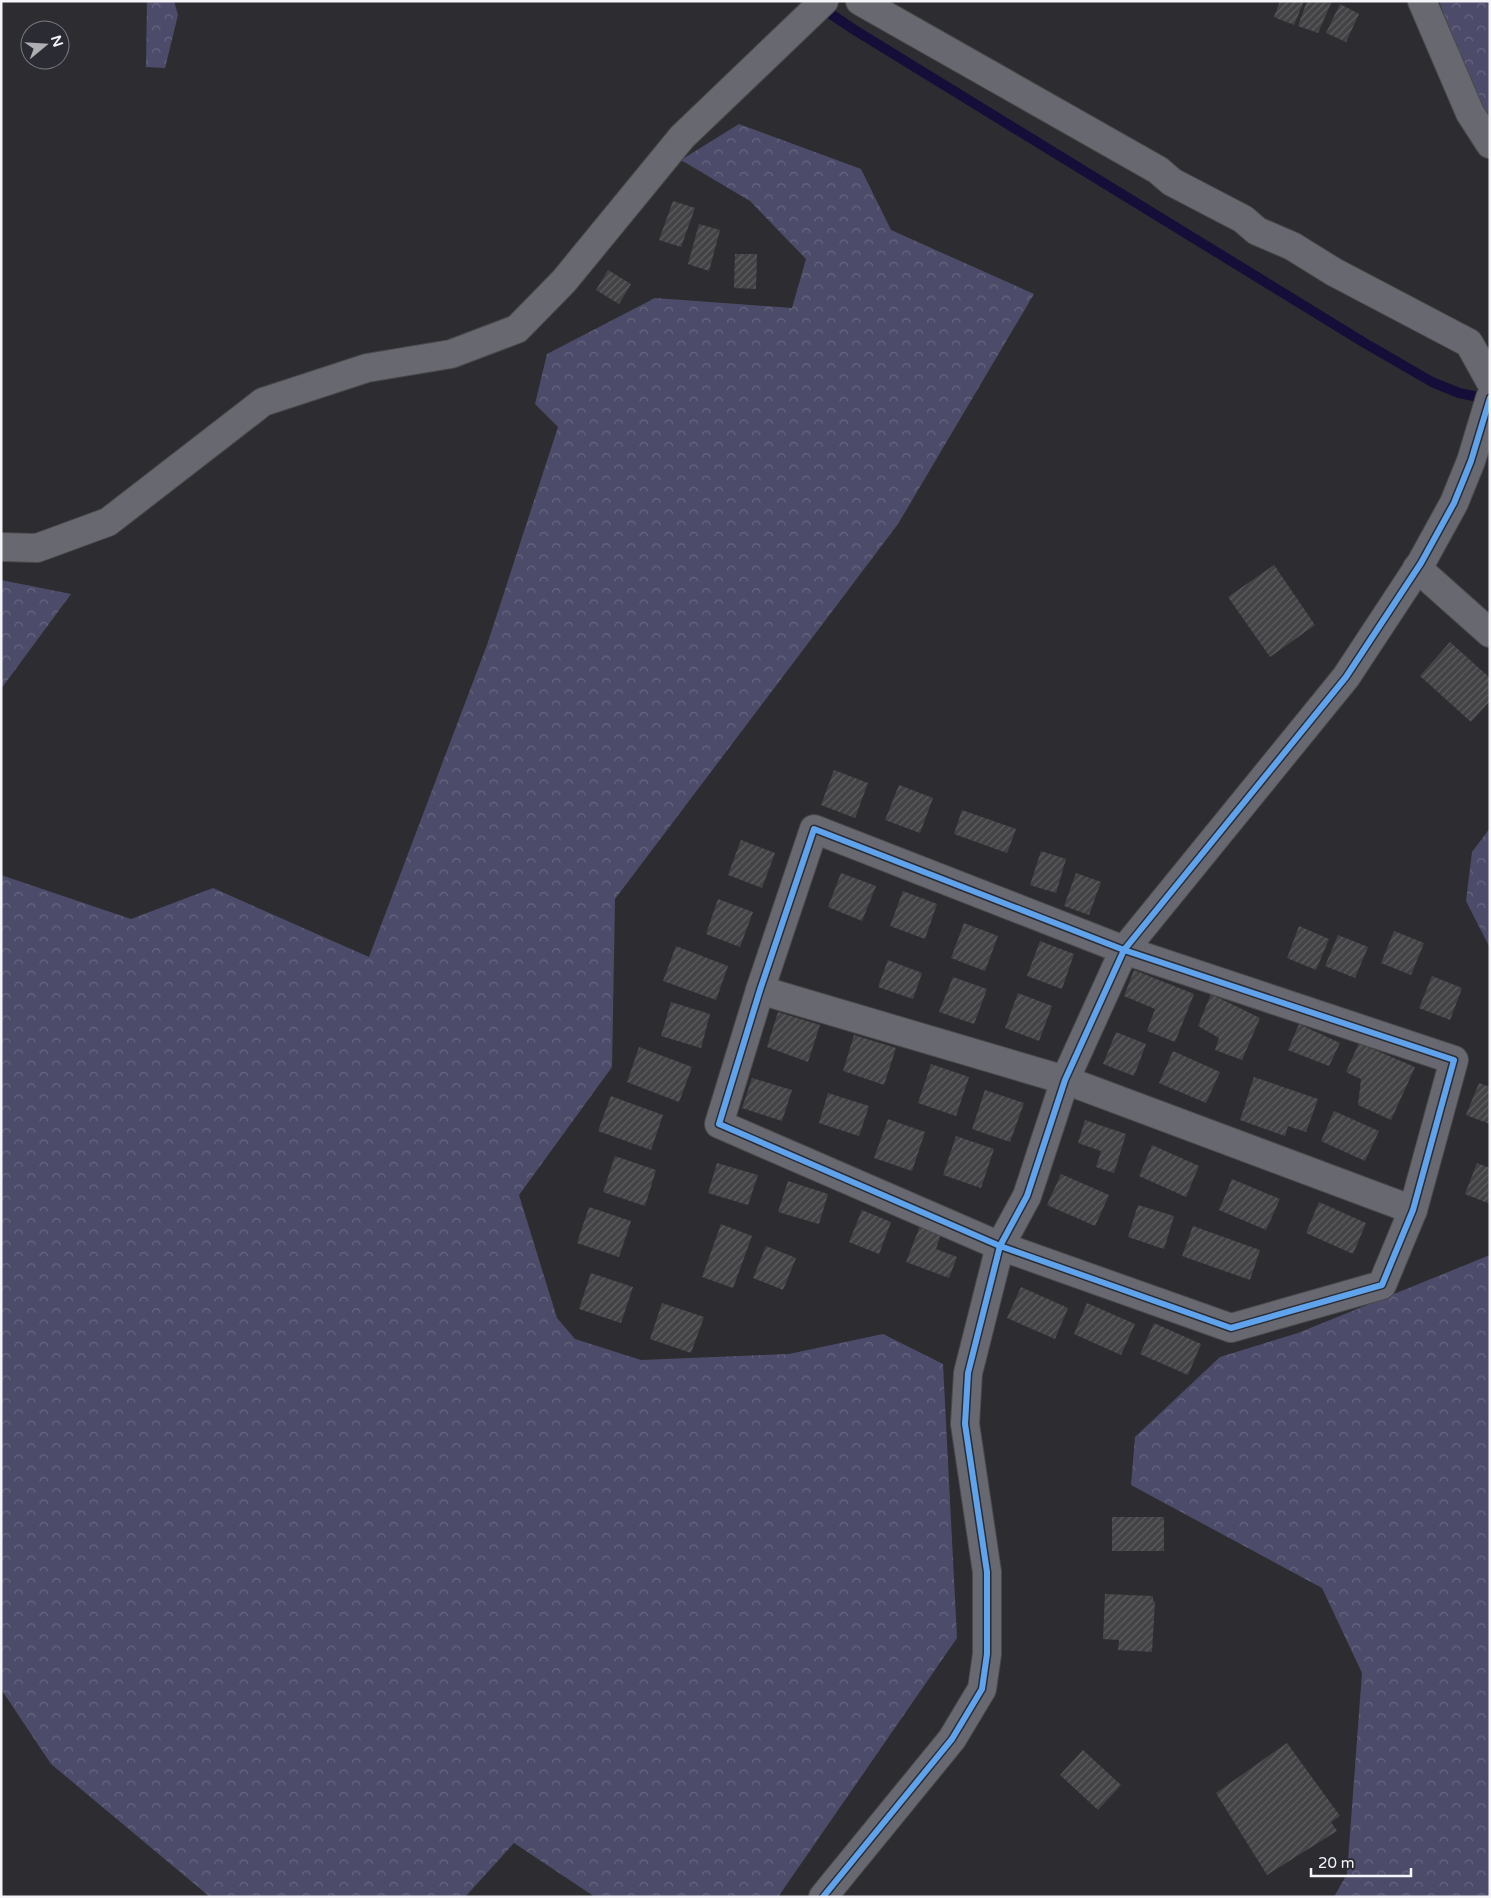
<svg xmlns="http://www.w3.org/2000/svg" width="1491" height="1898" viewBox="0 0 1491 1898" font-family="'Varela Round',sans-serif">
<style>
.forest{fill:url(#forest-crowns)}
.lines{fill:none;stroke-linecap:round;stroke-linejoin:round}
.stream{stroke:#150e38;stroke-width:10}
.building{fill:url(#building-hatch)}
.street-casing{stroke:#4a4a4c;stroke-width:30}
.street{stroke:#686870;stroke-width:28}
.cycleway-casing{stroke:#2b2c33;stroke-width:9}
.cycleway{stroke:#60a3ed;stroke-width:6}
</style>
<defs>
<pattern id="forest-crowns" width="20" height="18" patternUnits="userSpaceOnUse" patternTransform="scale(1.25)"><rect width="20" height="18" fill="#4c4c6a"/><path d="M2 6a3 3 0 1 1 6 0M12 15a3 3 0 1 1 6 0" fill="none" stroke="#666680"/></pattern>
<pattern id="building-hatch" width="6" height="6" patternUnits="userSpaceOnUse" patternTransform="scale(1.25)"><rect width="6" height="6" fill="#434346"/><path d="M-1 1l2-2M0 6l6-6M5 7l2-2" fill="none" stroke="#5f5f61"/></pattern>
</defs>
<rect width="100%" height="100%" fill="#2d2d31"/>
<g class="forest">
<path d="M147 1H174L178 15 165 68 146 67Z"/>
<path d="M1439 1H1490V124L1478 107Z"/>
<path d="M739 124 861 169 891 230 1034 294 898 524 615 899 612 1067 519 1195 557 1318 575 1339 641 1360 789 1354 883 1334 943 1364 957 1638 778 1897H595L514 1843 465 1897H210L51 1764 1 1689V875L131 919 213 888 369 957 487 645 558 427 535 404 547 354 655 298 792 308 806 259 750 201 681 160Z"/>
<path d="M1 580 71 594 1 689Z"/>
<path d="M1490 828V948L1466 901 1472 852Z"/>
<path d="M1490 1255V1897H1334L1347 1874 1362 1673 1322 1588 1131 1485 1135 1437 1220 1357 1298 1333Z"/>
</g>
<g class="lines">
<path class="stream" d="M819 6 853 29 1363 342 1432 382 1459 393 1488 399"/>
</g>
<g class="building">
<path d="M1280 1H1304L1294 25 1274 17Z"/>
<path d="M1307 1H1332L1318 33 1298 26Z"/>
<path d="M1340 4 1359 14 1346 42 1326 33Z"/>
<path d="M673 201 695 208 681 247 659 240Z"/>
<path d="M699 224 720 230 709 271 688 264Z"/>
<path d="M735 254H757L756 289 734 288Z"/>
<path d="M608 270 631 284 619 304 596 290Z"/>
<path d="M1274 565 1315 625 1270 657 1228 597Z"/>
<path d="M1450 642 1490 678V701L1471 722 1420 676Z"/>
<path d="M834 770 868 783 855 818 821 805Z"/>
<path d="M899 785 933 798 920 833 885 820Z"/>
<path d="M962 810 1016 829 1007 853 954 834Z"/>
<path d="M741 840 775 853 762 888 728 875Z"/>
<path d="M1041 851 1066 859 1056 893 1030 885Z"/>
<path d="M841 873 876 886 862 921 828 907Z"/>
<path d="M1076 873 1101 882 1089 915 1064 906Z"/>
<path d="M903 891 937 904 925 939 890 926Z"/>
<path d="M718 899 753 912 740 947 706 934Z"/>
<path d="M964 923 998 936 985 971 951 958Z"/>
<path d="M1299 926 1329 939 1316 970 1287 958Z"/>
<path d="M1394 931 1424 943 1411 975 1381 963Z"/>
<path d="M1338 935 1368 947 1355 978 1325 966Z"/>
<path d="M1040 941 1074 954 1062 989 1027 976Z"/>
<path d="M676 946 728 966 716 1000 663 981Z"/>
<path d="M888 960 922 973 913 999 878 987Z"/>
<path d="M1134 970 1194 994 1175 1042 1147 1031 1155 1009 1124 996Z"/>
<path d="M1432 976 1462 988 1450 1020 1419 1008Z"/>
<path d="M953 977 987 989 974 1024 939 1012Z"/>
<path d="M1018 993 1052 1006 1039 1041 1005 1028Z"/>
<path d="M1211 994 1260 1018 1242 1060 1215 1050 1219 1038 1198 1026Z"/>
<path d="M671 1002 710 1014 701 1048 661 1036Z"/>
<path d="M778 1012 820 1025 808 1062 767 1047Z"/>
<path d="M1299 1024 1340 1043 1329 1066 1288 1050Z"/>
<path d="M1116 1032 1146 1044 1134 1076 1103 1064Z"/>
<path d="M854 1035 896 1048 884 1085 843 1071Z"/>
<path d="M1359 1043 1415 1067 1391 1120 1358 1105 1361 1079 1346 1072Z"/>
<path d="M639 1047 692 1067 679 1102 627 1082Z"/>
<path d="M1173 1051 1220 1072 1206 1103 1159 1083Z"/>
<path d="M931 1064 969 1077 956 1116 918 1103Z"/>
<path d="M1254 1077 1318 1099 1306 1132 1288 1126 1285 1136 1240 1120Z"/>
<path d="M752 1078 792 1090 782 1121 742 1108Z"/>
<path d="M1479 1083 1490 1087V1124L1466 1115Z"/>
<path d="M985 1090 1024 1103 1010 1142 972 1129Z"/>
<path d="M828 1093 869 1106 859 1136 819 1123Z"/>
<path d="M611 1096 663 1115 651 1150 598 1131Z"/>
<path d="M1334 1111 1379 1131 1365 1161 1321 1141Z"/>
<path d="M888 1119 925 1132 912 1171 874 1158Z"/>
<path d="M1085 1120 1126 1134 1114 1173 1096 1167 1101 1151 1078 1143Z"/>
<path d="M956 1136 994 1149 981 1188 943 1175Z"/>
<path d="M1152 1145 1199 1166 1186 1197 1139 1176Z"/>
<path d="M615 1156 656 1170 645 1206 603 1192Z"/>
<path d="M717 1163 758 1175 748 1205 708 1193Z"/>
<path d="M1477 1163 1490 1168V1204L1465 1194Z"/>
<path d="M1061 1174 1109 1195 1095 1226 1047 1205Z"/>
<path d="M1232 1179 1280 1199 1266 1230 1219 1210Z"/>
<path d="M788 1181 828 1194 819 1224 778 1212Z"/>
<path d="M1319 1202 1366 1223 1353 1254 1306 1233Z"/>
<path d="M1138 1205 1174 1216 1164 1249 1128 1237Z"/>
<path d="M589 1207 631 1221 619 1257 577 1243Z"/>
<path d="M862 1210 891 1222 879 1254 849 1242Z"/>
<path d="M721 1224 752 1236 733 1288 702 1277Z"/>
<path d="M920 1226 941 1234 936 1249 957 1257 949 1278 906 1262Z"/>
<path d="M1193 1226 1260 1250 1250 1280 1182 1256Z"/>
<path d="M766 1246 796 1258 783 1290 753 1278Z"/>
<path d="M591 1273 633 1287 621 1323 579 1309Z"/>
<path d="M1021 1287 1068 1308 1055 1339 1007 1318Z"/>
<path d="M662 1303 704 1317 691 1353 650 1339Z"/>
<path d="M1087 1303 1135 1324 1121 1355 1074 1334Z"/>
<path d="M1154 1323 1201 1344 1188 1375 1140 1354Z"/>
<rect x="1112" y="1517" width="52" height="34"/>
<path d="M1105 1594 1153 1596V1601H1155L1152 1652 1118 1650 1119 1640 1103 1639Z"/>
<path d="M1287 1743 1340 1816 1331 1822 1337 1831 1267 1875 1216 1793Z"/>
<path d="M1083 1750 1121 1785 1098 1810 1060 1775Z"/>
</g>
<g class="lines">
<g class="street-casing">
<g id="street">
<path d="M860 1 1158 170 1172 182 1243 219 1257 231 1292 246 1334 272 1469 343 1490 381"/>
<path d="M1422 1 1470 113 1490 144"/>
<path d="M1 547 37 548 108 522 263 402 367 368 451 354 517 329 564 281 682 137 824 1"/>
<path d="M1417 568 1490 633"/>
<path d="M814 829 1124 950 1454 1060 1413 1210 1382 1285 1231 1328 1000 1246 719 1124 760 990Z"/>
<path d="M760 990 1065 1080 1413 1210"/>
<path d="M823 1897 952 1739 982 1689 987 1654V1572L965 1424 968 1373 1000 1246 1027 1196 1065 1080 1124 950 1346 677 1421 563 1454 503 1471 461 1490 398"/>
</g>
</g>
<use href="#street" class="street"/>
<g class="cycleway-casing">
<g id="cycleway">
<path d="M814 829 1124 950 1454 1060 1413 1210 1382 1285 1231 1328 1000 1246 719 1124 760 990Z"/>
<path d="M823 1897 952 1739 982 1689 987 1654V1572L965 1424 968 1373 1000 1246 1027 1196 1065 1080 1124 950 1346 677 1421 563 1454 503 1471 461 1490 398"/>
</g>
</g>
<use href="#cycleway" class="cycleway"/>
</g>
<rect width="1491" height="1898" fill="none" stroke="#f4f4f9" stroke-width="5"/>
<g transform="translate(45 45) rotate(72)"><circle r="24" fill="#2b2c33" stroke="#7b7c82"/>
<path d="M0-4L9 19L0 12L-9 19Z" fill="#aeaeb3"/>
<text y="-8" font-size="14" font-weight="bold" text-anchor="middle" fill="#f4f4f9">N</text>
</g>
<path d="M1311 1868v8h100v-8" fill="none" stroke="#f4f4f9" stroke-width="2.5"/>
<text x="1318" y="1868" font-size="15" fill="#f4f4f9" stroke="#2b2c33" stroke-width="4" paint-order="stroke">20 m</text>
</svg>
